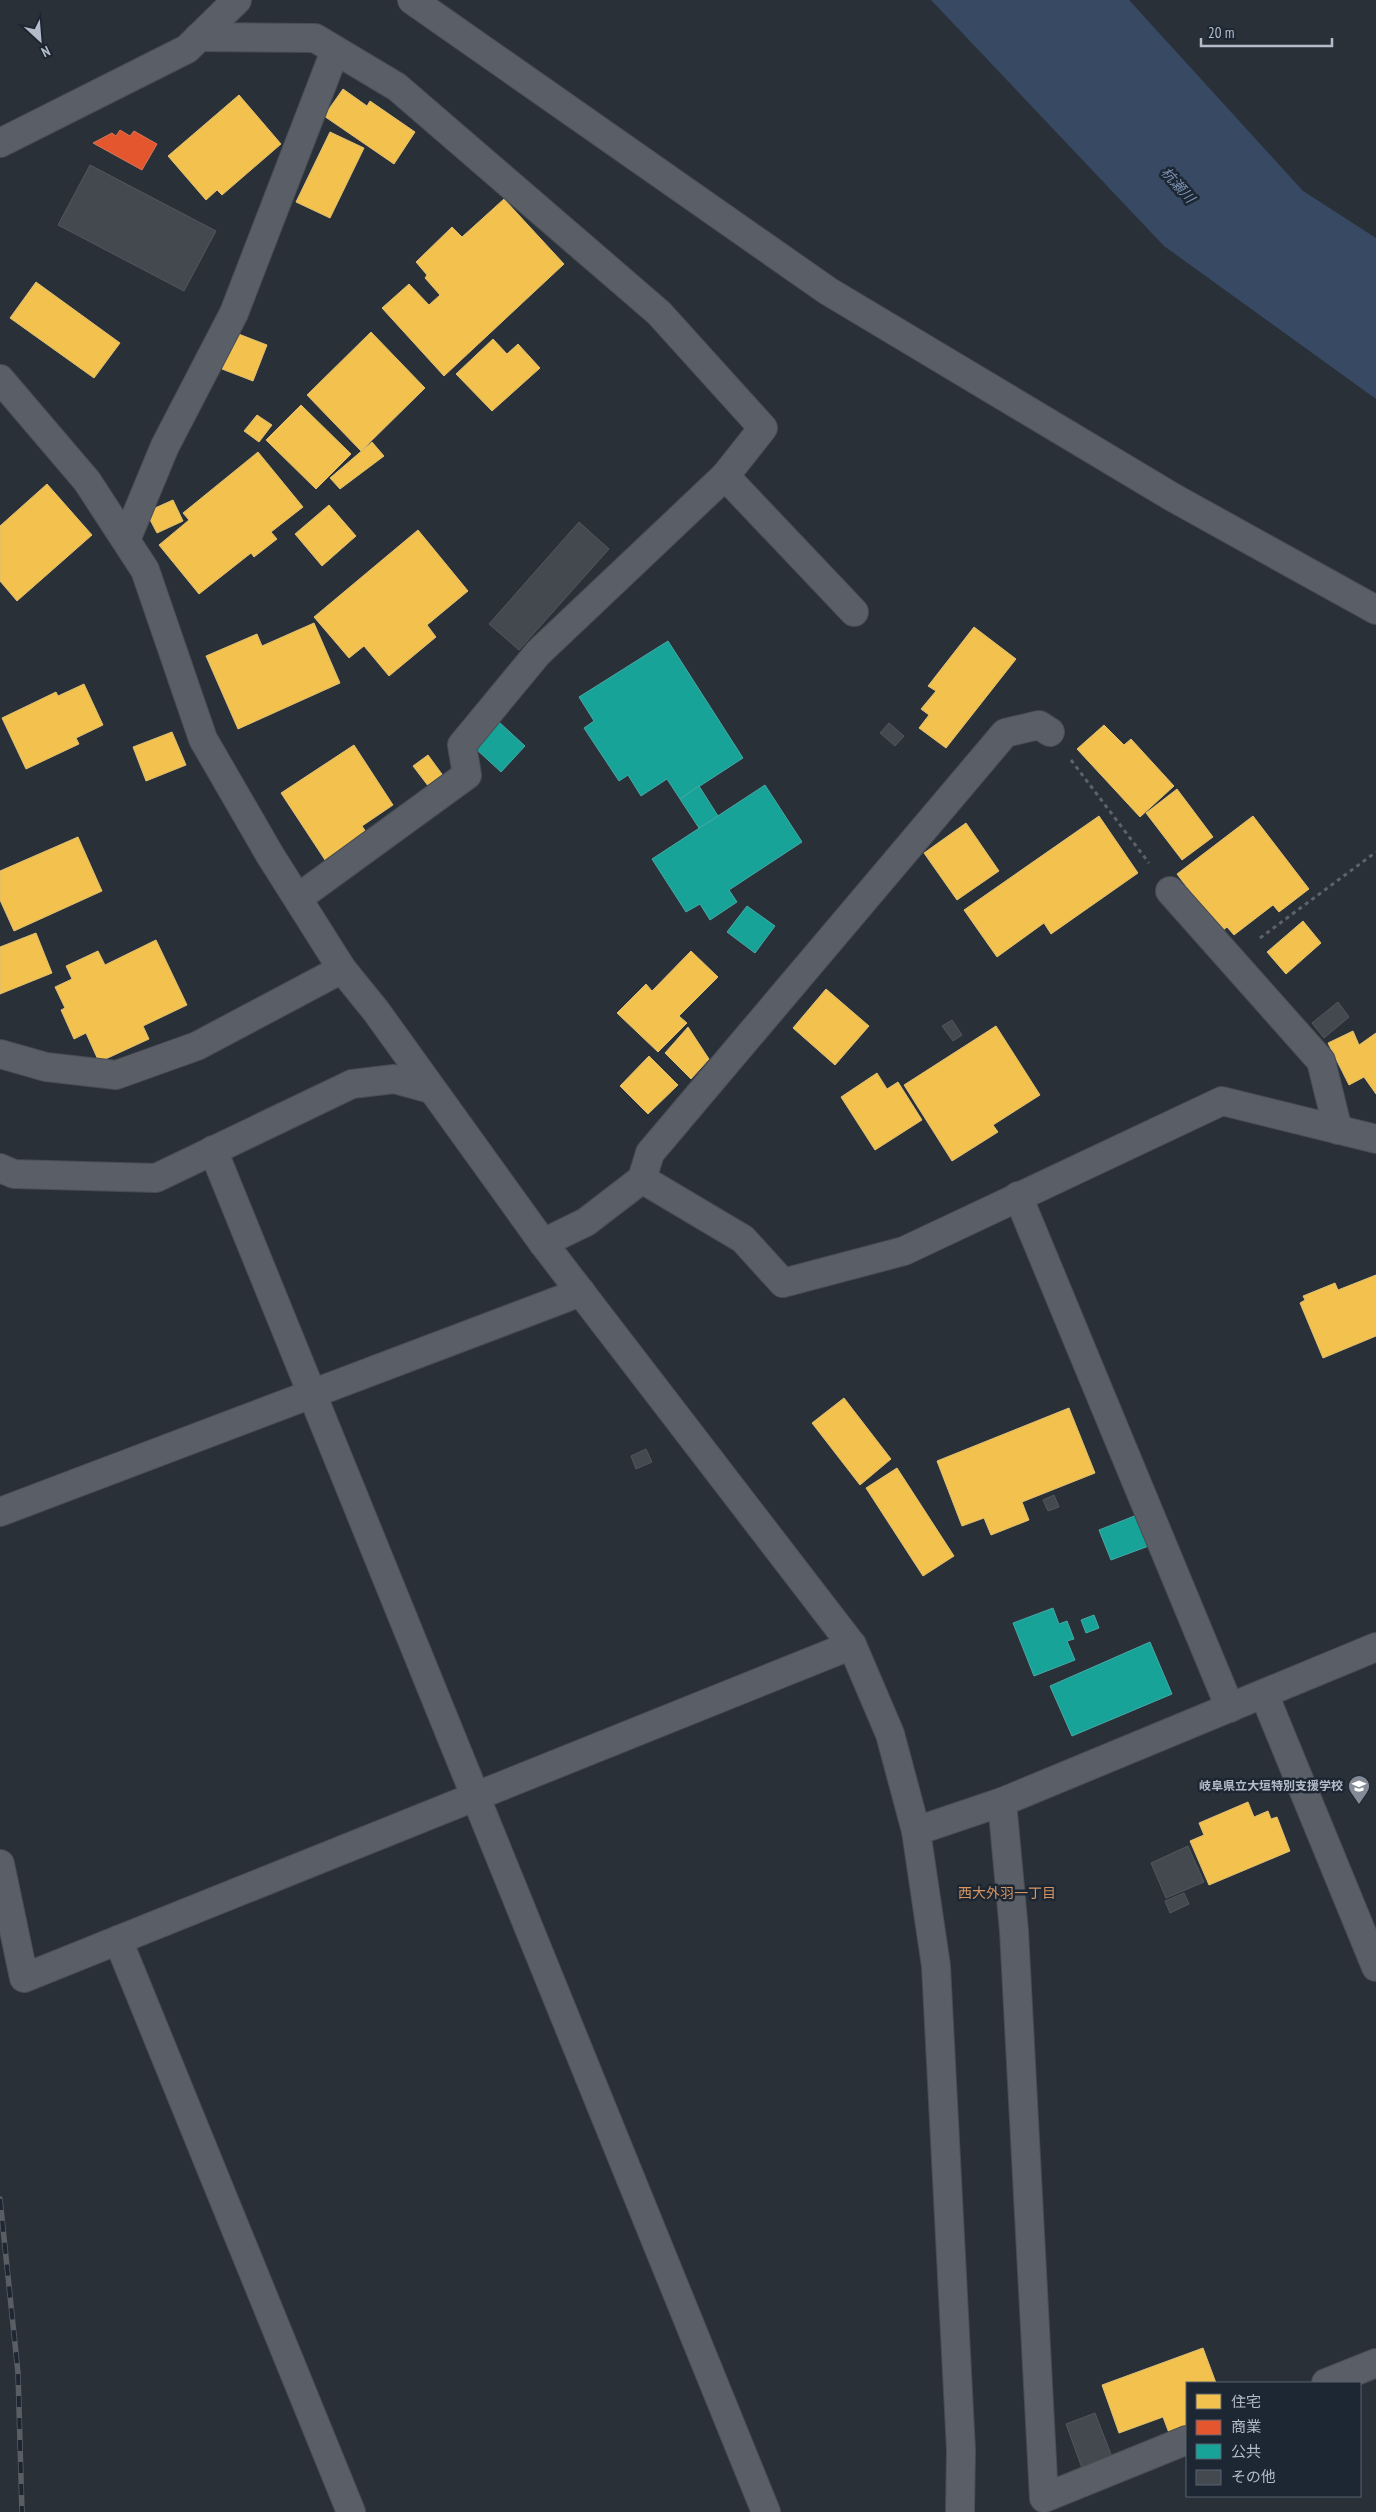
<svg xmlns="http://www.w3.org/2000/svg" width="1376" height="2512" viewBox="0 0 1376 2512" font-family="'PT Sans Narrow','Noto Sans JP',sans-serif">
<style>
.water{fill:#384963}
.homes{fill:#f2c14e;stroke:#dfc073}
.shops{fill:#e4572e;stroke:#d6755c}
.public{fill:#17a398;stroke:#46aaa7}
.building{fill:#444950;stroke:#52575f}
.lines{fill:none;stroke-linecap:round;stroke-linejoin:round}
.minor-casing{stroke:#484c53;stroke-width:30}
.path{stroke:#5d636a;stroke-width:3;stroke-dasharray:4 4;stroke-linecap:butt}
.minor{stroke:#5a5e66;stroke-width:28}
.rail-casing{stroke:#595d64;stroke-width:5.5}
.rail{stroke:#1d2633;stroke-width:4;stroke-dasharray:11;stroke-linecap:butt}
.labels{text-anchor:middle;stroke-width:5;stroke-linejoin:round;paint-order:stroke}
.poi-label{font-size:12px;font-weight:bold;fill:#b4bcc9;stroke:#1d2633;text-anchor:end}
.water-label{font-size:14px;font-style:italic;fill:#7c92b1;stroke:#1d2633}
.neighbourhood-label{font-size:14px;fill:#d59563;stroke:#1d2633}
</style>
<rect width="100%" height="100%" fill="#2a3038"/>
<path class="water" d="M931 0H1129L1303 191 1376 238V399L1164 246Z"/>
<g class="homes">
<path d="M343 89 367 106 370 101 415 132 394 164 324 116Z"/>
<path d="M239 95 281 144 222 195 217 190 206 200 168 156Z"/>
<path d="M330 132 364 148 330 218 296 202Z"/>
<path d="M504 199 564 264 444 376 382 308 409 284 429 305 440 295 425 278 427 275 416 262 452 227 462 237Z"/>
<path d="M36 282 120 343 94 378 10 318Z"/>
<path d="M371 332 425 388 361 451 307 395Z"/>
<path d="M236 333 267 345 253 381 222 369Z"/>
<path d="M493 339 507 354 518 344 540 368 492 411 456 374Z"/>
<path d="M301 405 351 454 316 489 266 440Z"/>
<path d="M257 415 272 425 259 442 244 431Z"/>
<path d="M372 442 384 456 340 489 330 478Z"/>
<path d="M258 452 303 507 271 532 277 539 254 557 251 553 199 594 159 545 189 520 183 513Z"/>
<path d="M47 484 92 535 17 601 0 581V526Z"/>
<path d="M173 500 183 521 157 533 146 512Z"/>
<path d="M329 505 356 536 322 566 295 534Z"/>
<path d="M418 530 468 591 427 625 436 637 389 676 364 646 349 658 314 617Z"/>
<path d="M314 623 340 683 238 729 206 656 257 634 262 646Z"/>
<path d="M974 627 1016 659 946 748 919 728 929 715 921 709 936 691 928 686Z"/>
<path d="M84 684 103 725 76 738 79 744 26 769 2 718 56 692 58 696Z"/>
<path d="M1104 725 1124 745 1131 739 1174 786 1140 817 1077 749Z"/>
<path d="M172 732 186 765 146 781 133 747Z"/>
<path d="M354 745 393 805 362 826 368 835 327 863 281 793Z"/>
<path d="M428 755 447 781 432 791 413 766Z"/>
<path d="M1177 789 1213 837 1182 860 1146 813Z"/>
<path d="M1099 816 1138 873 1051 934 1044 923 997 957 964 910Z"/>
<path d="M1253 816 1309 889 1279 912 1273 905 1234 935 1227 927 1221 932 1177 874Z"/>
<path d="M966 823 999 871 957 900 924 853Z"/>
<path d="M78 837 102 891 14 931 0 900V871Z"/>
<path d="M1303 921 1321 943 1286 974 1267 952Z"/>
<path d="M36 933 52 973 0 994V947Z"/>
<path d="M156 940 187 1005 143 1026 149 1039 99 1062 86 1033 74 1039 61 1010 65 1008 55 987 72 979 66 966 98 951 105 965Z"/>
<path d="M691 951 718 977 679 1016 687 1023 658 1052 617 1013 646 984 652 991Z"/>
<path d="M826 989 869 1026 835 1065 793 1028Z"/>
<path d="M996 1026 1040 1095 993 1125 998 1132 952 1161 904 1085Z"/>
<path d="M688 1027 709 1059 691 1079 665 1053Z"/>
<path d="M1353 1031 1359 1045 1376 1033V1094L1364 1077 1349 1085 1328 1043Z"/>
<path d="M649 1056 678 1085 648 1114 620 1086Z"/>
<path d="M877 1073 887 1089 898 1082 922 1120 875 1150 841 1097Z"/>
<path d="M1376 1275V1336L1323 1358 1300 1303 1305 1300 1303 1296 1335 1283 1338 1290Z"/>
<path d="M844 1398 891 1459 860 1485 812 1423Z"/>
<path d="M1069 1408 1095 1473 1022 1502 1029 1520 991 1535 984 1518 962 1526 937 1461Z"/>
<path d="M897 1468 954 1556 923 1576 866 1488Z"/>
<path d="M1248 1802 1254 1817 1268 1811 1271 1819 1277 1817 1290 1851 1209 1885 1190 1841 1204 1835 1199 1823Z"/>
<path d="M1203 2348 1216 2383H1187V2426L1169 2433 1163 2417 1119 2433 1102 2385Z"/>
</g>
<path class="shops" d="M120 130 130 136 134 131 157 144 142 170 93 143 112 133 116 136Z"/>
<g class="public">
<path d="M668 641 743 758 680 799 667 779 641 796 628 775 619 781 584 728 594 721 579 697Z"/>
<path d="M499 722 525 746 501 772 475 748Z"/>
<path d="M765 785 802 842 729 890 737 902 710 920 700 904 686 912 652 859Z"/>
<path d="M699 786 718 816 699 828 680 799Z"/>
<path d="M747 906 775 926 755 953 727 932Z"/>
<path d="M1142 1513 1154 1544 1111 1560 1099 1530Z"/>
<path d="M1053 1608 1059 1624 1067 1621 1074 1639 1067 1641 1075 1660 1034 1676 1013 1623Z"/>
<path d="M1094 1615 1099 1628 1086 1633 1081 1620Z"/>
<path d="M1150 1642 1172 1694 1072 1736 1050 1686Z"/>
</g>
<g class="building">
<path d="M90 165 216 231 184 291 58 225Z"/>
<path d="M579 522 609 549 519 650 489 624Z"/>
<path d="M889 723 904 736 895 746 880 733Z"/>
<path d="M1338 1002 1349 1017 1324 1038 1312 1023Z"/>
<path d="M952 1020 962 1035 953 1041 942 1026Z"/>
<path d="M646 1449 652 1462 636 1469 631 1456Z"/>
<path d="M1054 1495 1059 1507 1048 1511 1043 1500Z"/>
<path d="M1188 1846 1204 1882 1166 1898 1151 1863Z"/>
<path d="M1184 1893 1189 1904 1170 1913 1165 1901Z"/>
<path d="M1095 2413 1112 2457 1082 2468 1066 2424Z"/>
</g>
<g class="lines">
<g class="minor-casing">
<g id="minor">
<path d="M412 0 828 291 1174 498 1376 610"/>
<path d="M199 37 315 38 397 87 659 313 763 428 725 476"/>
<path d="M0 143 187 49 237 0"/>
<path d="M0 379 87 481 145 570 203 739 270 855 342 969 376 1011 543 1243 852 1645 890 1734 916 1831 936 1966 961 2450 960 2512"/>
<path d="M126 540 165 446 234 313 335 51"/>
<path d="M1050 732 1039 725 1005 733 650 1153 642 1179 743 1239 783 1283 904 1251 1222 1101 1376 1139"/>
<path d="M1170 891 1321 1061 1338 1130"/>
<path d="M298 898 467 775 462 745 538 653 725 476 854 612"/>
<path d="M0 1054 46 1067 116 1075 197 1046 342 969"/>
<path d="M213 1150 766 2512"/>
<path d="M0 1168 14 1174 156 1178 352 1084 394 1079 431 1089"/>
<path d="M1018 1196 1230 1708"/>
<path d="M543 1243 586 1222 642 1179"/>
<path d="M0 1512 581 1292"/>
<path d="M1264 1694 1376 1967"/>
<path d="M1002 1802 1014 1931 1044 2498 1187 2440"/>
<path d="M916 1831 1002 1802 1376 1647"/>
<path d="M0 1864 24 1978 852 1645"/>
<path d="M118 1940 351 2512"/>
<path d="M1326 2383 1376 2363"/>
</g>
</g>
<g class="path">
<path d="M1071 760 1149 863"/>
<path d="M1260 938 1376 852"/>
</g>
<use href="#minor" class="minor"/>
<g class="rail-casing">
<path id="rail" d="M0 2199 18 2373 22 2512"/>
</g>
<use href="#rail" class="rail"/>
</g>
<defs>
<g id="school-pin" transform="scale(1.125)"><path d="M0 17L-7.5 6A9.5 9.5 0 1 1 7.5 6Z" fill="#848b96" stroke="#1d2633"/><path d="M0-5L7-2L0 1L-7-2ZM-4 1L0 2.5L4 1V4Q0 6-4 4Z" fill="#fff"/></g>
</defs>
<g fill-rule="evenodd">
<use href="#school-pin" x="1359" y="1786"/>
</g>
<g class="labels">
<g class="poi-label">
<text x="1343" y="1790">岐阜県立大垣特別支援学校</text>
</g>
<g class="water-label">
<text transform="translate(1178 185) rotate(48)" y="5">杭瀬川</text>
</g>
<g class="neighbourhood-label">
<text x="1007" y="1898">西大外羽一丁目</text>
</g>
</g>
<rect x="1186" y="2382" width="175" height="115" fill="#1d2633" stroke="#59626f"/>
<rect x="1196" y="2394" width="25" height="15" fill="#f2c14e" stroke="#59626f"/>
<text x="1231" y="2407" font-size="15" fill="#b4bcc9">住宅</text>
<rect x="1196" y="2420" width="25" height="15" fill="#e4572e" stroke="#59626f"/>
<text x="1231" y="2432" font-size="15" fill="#b4bcc9">商業</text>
<rect x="1196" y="2444" width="25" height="15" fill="#17a398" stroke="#59626f"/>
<text x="1231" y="2457" font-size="15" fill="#b4bcc9">公共</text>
<rect x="1196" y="2470" width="25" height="15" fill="#444950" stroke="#59626f"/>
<text x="1231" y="2482" font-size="15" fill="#b4bcc9">その他</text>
<g transform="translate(40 40) rotate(154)" stroke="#1d2633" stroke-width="4" paint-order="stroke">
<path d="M0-4L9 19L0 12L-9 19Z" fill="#b4bcc9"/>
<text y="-8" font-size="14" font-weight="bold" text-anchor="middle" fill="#b4bcc9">N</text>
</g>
<path d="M1201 38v8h131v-8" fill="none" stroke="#b4bcc9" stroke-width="2.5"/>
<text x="1208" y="38" font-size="15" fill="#b4bcc9" stroke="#1d2633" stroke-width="4" paint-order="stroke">20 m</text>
</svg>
